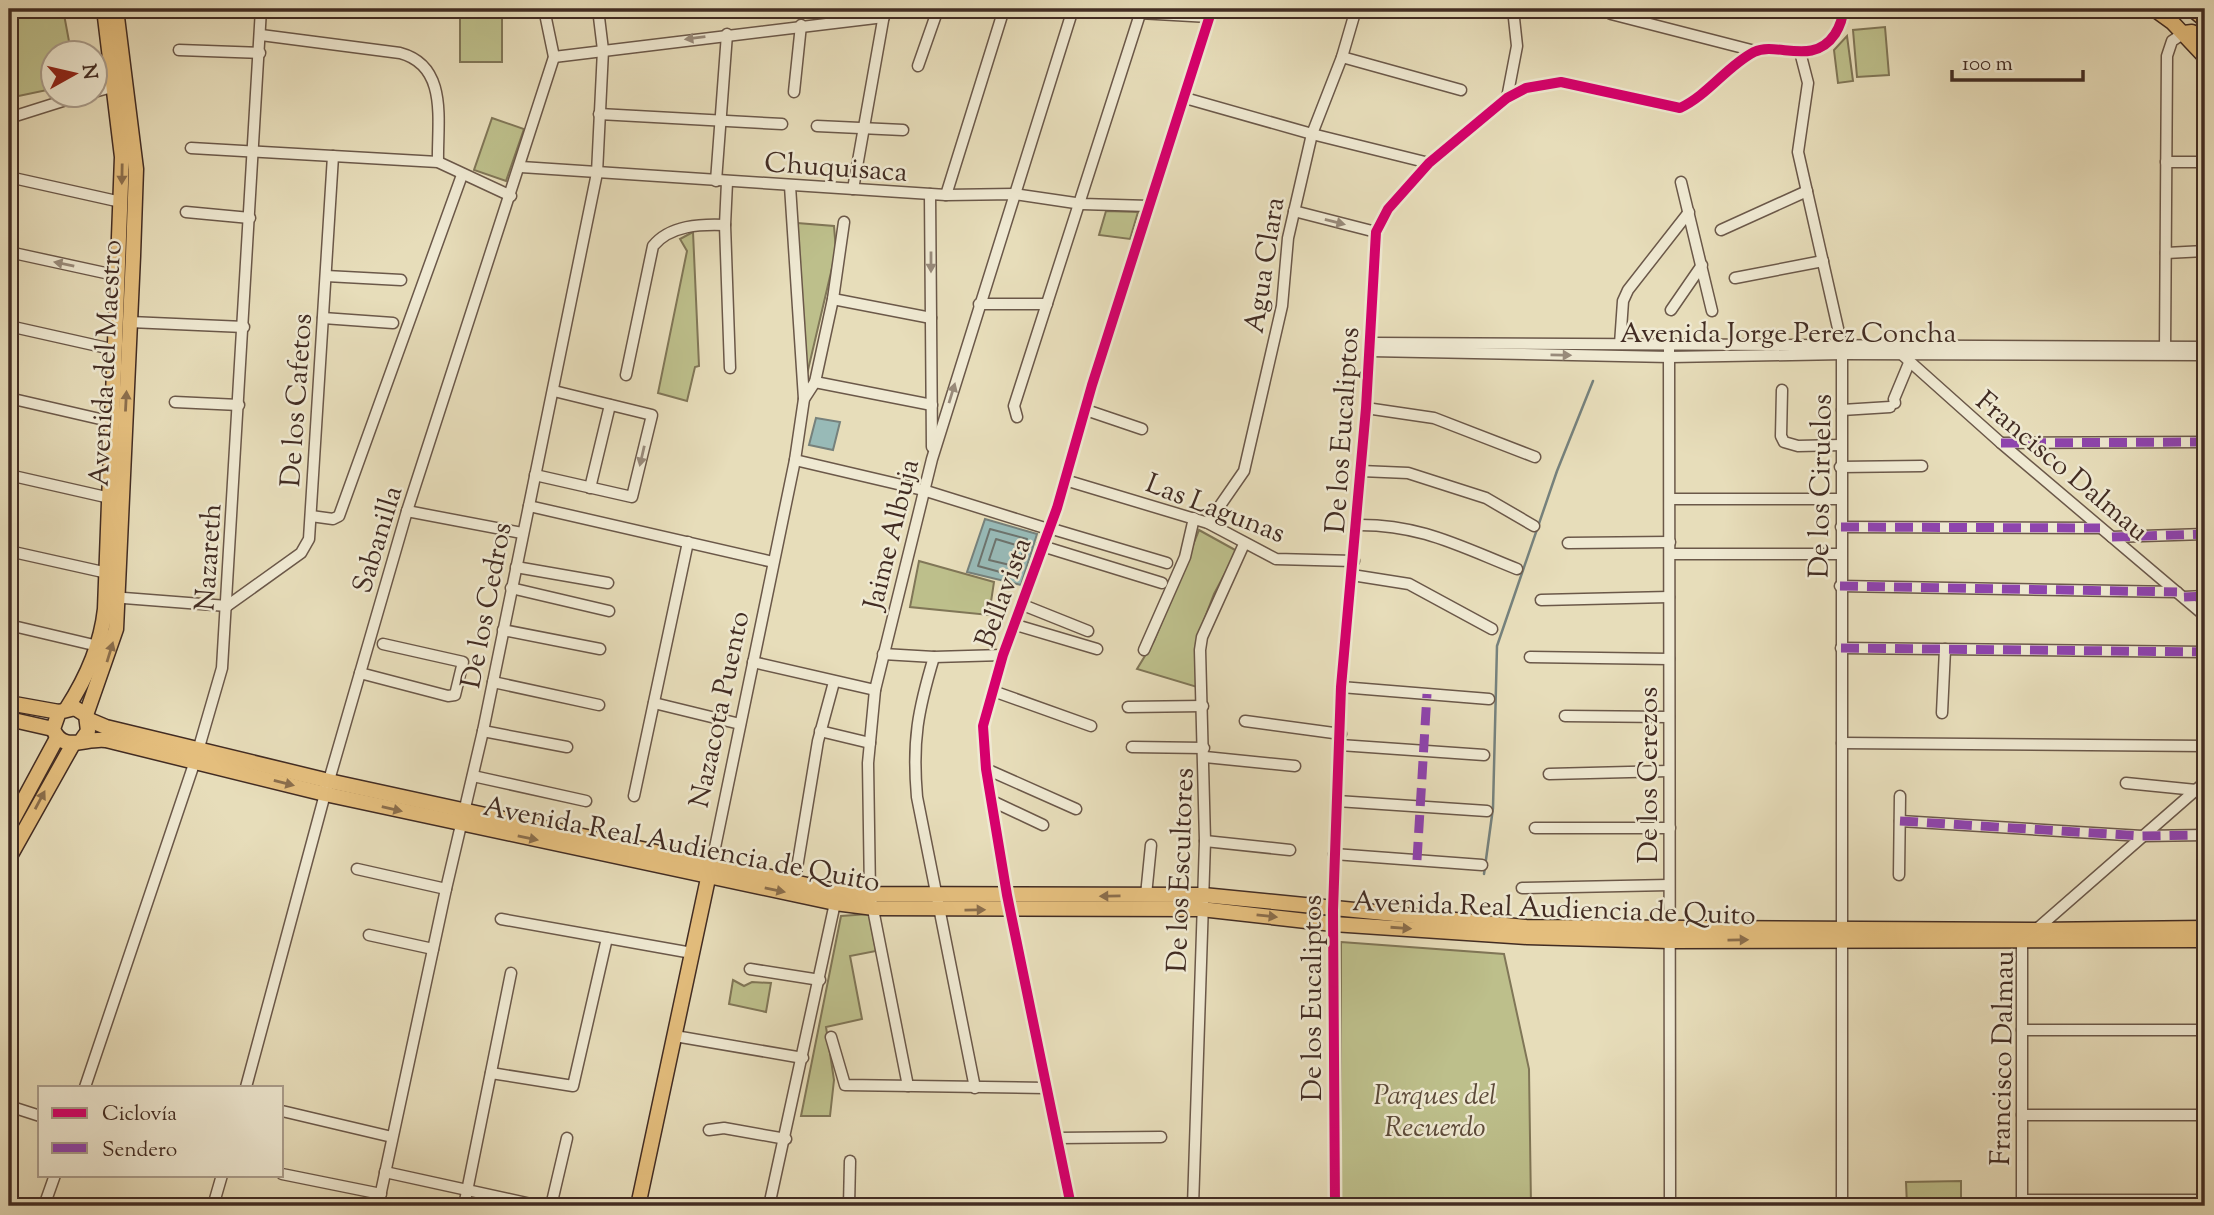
<svg xmlns="http://www.w3.org/2000/svg" width="2214" height="1215" viewBox="0 0 2214 1215" font-family="'Sorts Mill Goudy',serif">
<style>
.green{fill:#bdbf8b;stroke:#807657;stroke-width:2}
.water{fill:#98bab7;stroke:#76817c;stroke-width:2}
.lines{fill:none;stroke-linecap:round;stroke-linejoin:round}
.shore{stroke:#6d736d;stroke-width:2}
.stream{stroke:#76817c;stroke-width:2.5}
.minor-casing{stroke:#6b5849;stroke-width:13}
.major-casing{stroke:#422c23;stroke-width:17}
.minor{stroke:#efe9d2;stroke-width:10}
.major{stroke:#e4be7d;stroke-width:14}
.quiet{stroke:#8e44ad;stroke-width:9;stroke-dasharray:18 9;stroke-linecap:butt}
.cycleway-casing{stroke:#efe9d2;stroke-width:15}
.cycleway{stroke:#d6006c;stroke-width:10}
.oneway{fill:#988a7a}
.oneway2{fill:#8b6e4c}
.labels{text-anchor:middle;stroke-width:5;stroke-linejoin:round;paint-order:stroke}
.street-label{font-size:28px;fill:#422c23;stroke:#efe9d2}
.park-label{font-size:28px;font-style:italic;fill:#5b4938;stroke:#efe9d2}
</style>
<rect width="100%" height="100%" fill="#e7ddba"/>
<filter id="stains"><feTurbulence type="fractalNoise" baseFrequency=".00286" numOctaves="4"/><feColorMatrix values="0 0 0 0 .2 0 0 0 0 .09 0 0 0 0 .02 0 0 0 .5 -.17"/></filter>
<radialGradient id="worn" r=".72"><stop offset=".6" stop-color="#630" stop-opacity="0"/><stop offset="1" stop-color="#630" stop-opacity=".3"/></radialGradient>
<g class="green">
<path d="M9 9H63L71 52H52V89L9 98Z"/>
<rect x="460" y="9" width="42" height="53"/>
<path d="M1885 27 1889 75 1857 77 1853 30Z"/>
<path d="M1847 36 1853 81 1838 83 1834 50Z"/>
<path d="M492 118 524 129 506 181 474 170Z"/>
<path d="M1106 211 1138 212 1130 239 1099 235Z"/>
<path d="M797 223 834 226 836 251 804 387Z"/>
<path d="M693 232 699 366 695 367 687 401 658 393 687 251 680 239Z"/>
<path d="M1199 530 1237 551 1214 594 1198 636 1197 687 1137 669 1154 641Z"/>
<path d="M919 561 994 582 989 615 910 607Z"/>
<path d="M869 914 876 951 850 956 862 1019 826 1027 834 1080 830 1116H801L841 916Z"/>
<path d="M1341 942 1504 954 1529 1069 1531 1206H1341Z"/>
<path d="M733 980 744 986 752 982 771 983 766 1012 729 1004Z"/>
<path d="M1961 1181V1206H1907L1906 1182Z"/>
</g>
<g class="water">
<path d="M816 418 840 422 833 450 809 445Z"/>
<path d="M985 519 1037 534 1021 585 967 572Z"/>
</g>
<g class="lines">
<g class="shore">
<path d="M990 529 1027 539 1015 576 978 566Z"/>
<path d="M996 539 1016 545 1010 565 989 560Z"/>
</g>
<path class="stream" d="M1484 874 1493 808 1497 646 1557 471 1593 381"/>
<g class="minor-casing">
<g id="minor">
<path d="M1069 9 1209 17"/>
<path d="M1485 9 1495 11"/>
<path d="M1611 14 1755 51"/>
<path d="M261 35 400 53C449 66 437 122 438 162"/>
<path d="M179 50 260 53"/>
<path d="M1800 52 1808 83 1798 152 1842 346V928"/>
<path d="M554 57 884 17"/>
<path d="M1342 57 1461 90"/>
<path d="M918 66 938 9"/>
<path d="M94 92 119 85"/>
<path d="M794 92 801 25"/>
<path d="M1185 98 1312 134 1429 163"/>
<path d="M1507 98 1517 46 1513 9"/>
<path d="M599 114 782 124"/>
<path d="M9 118 85 94"/>
<path d="M817 126 903 130"/>
<path d="M191 148 438 162 511 196"/>
<path d="M2166 162H2198L2205 165"/>
<path d="M521 167 946 195 1014 194 1082 204 1149 206"/>
<path d="M9 177 121 202"/>
<path d="M716 181 727 34"/>
<path d="M727 182 725 225 730 368"/>
<path d="M1681 182 1712 311"/>
<path d="M790 186 804 399"/>
<path d="M853 189 885 9"/>
<path d="M9 193 12 178"/>
<path d="M930 194 932 447"/>
<path d="M946 195 1004 9"/>
<path d="M1294 211 1376 232"/>
<path d="M186 212 250 218"/>
<path d="M1721 230 1807 191"/>
<path d="M9 252 119 276"/>
<path d="M2166 253 2205 251"/>
<path d="M326 276 401 280"/>
<path d="M1735 278 1823 261"/>
<path d="M833 299 931 318"/>
<path d="M979 304H1047"/>
<path d="M1671 310 1702 265"/>
<path d="M323 318 393 323"/>
<path d="M130 322 244 327"/>
<path d="M9 326 116 350"/>
<path d="M1371 343 2205 347"/>
<path d="M1620 344 1623 301 1628 290 1689 212"/>
<path d="M1669 345 1670 1206"/>
<path d="M1370 351 1670 357 1843 354 2205 355"/>
<path d="M1898 351 2001 443 2205 616"/>
<path d="M2165 351 2167 56 2172 41 2184 33"/>
<path d="M626 375 653 246C670 225 701 224 725 225"/>
<path d="M815 382 932 405"/>
<path d="M1782 390 1781 436 1784 442 1798 446 1841 445"/>
<path d="M9 398 113 422"/>
<path d="M175 402 239 405"/>
<path d="M1895 403 1894 399 1909 363"/>
<path d="M1366 408 1434 418 1535 457"/>
<path d="M1086 410 1142 429"/>
<path d="M1842 410 1890 407"/>
<path d="M1017 417 1014 406 1140 14"/>
<path d="M2001 443 2205 442"/>
<path d="M795 460 923 490 1048 529"/>
<path d="M1840 467 1922 466"/>
<path d="M1361 471 1408 473 1486 498 1534 526"/>
<path d="M9 475 110 498"/>
<path d="M535 475 632 497 652 415 554 391"/>
<path d="M1065 480 1208 523 1276 559 1354 561"/>
<path d="M590 488 610 405"/>
<path d="M1670 499H1841"/>
<path d="M529 506 773 562"/>
<path d="M407 511 522 533"/>
<path d="M311 516 333 519 339 516 462 175"/>
<path d="M1208 523 1244 471 1282 306 1288 238 1312 134 1342 57 1356 9"/>
<path d="M1356 525C1420 524 1459 546 1517 569"/>
<path d="M1841 527 2100 528"/>
<path d="M1049 528 1167 563"/>
<path d="M2112 537 2205 534"/>
<path d="M1568 543 1670 542"/>
<path d="M1042 546 1162 583"/>
<path d="M9 551 112 574"/>
<path d="M1670 554H1841"/>
<path d="M516 567 608 583"/>
<path d="M1352 575 1409 584 1492 629"/>
<path d="M1840 586 2177 592"/>
<path d="M511 588 609 611"/>
<path d="M111 597 227 606"/>
<path d="M2184 597 2205 596"/>
<path d="M1541 600 1669 597"/>
<path d="M1023 605 1088 631"/>
<path d="M227 606 301 553 309 539 333 156"/>
<path d="M9 625 98 646"/>
<path d="M1016 625 1097 649"/>
<path d="M503 630 600 649"/>
<path d="M1841 648 2205 652"/>
<path d="M1144 650 1185 557 1194 518"/>
<path d="M883 654 934 657 1003 655"/>
<path d="M934 657C918 710 912 741 917 797L975 1088"/>
<path d="M1530 657 1669 659"/>
<path d="M753 662 875 690"/>
<path d="M360 673 448 696 455 695 463 662 383 644"/>
<path d="M493 682 599 705"/>
<path d="M1341 687 1489 699"/>
<path d="M993 691 1091 726"/>
<path d="M654 703 740 724"/>
<path d="M1128 707 1203 706"/>
<path d="M1942 713 1945 649"/>
<path d="M1565 716 1669 717"/>
<path d="M1245 721 1341 734"/>
<path d="M483 731 567 747"/>
<path d="M820 731 870 743"/>
<path d="M1842 743 2205 746"/>
<path d="M1340 745 1484 755"/>
<path d="M1132 747 1204 748"/>
<path d="M1205 757 1295 766"/>
<path d="M986 769 1076 809"/>
<path d="M1549 774 1669 771"/>
<path d="M473 776 586 801"/>
<path d="M2126 783 2196 790"/>
<path d="M634 796 688 542"/>
<path d="M992 801 1043 825"/>
<path d="M1337 801 1487 811"/>
<path d="M1900 821 2142 836 2205 835"/>
<path d="M1535 828H1670"/>
<path d="M1205 841 1290 850"/>
<path d="M1334 854 1482 865"/>
<path d="M712 862 795 460 804 399 815 382 833 299 844 222"/>
<path d="M357 869 446 889"/>
<path d="M1899 875 1900 796"/>
<path d="M795 880 818 741 834 682"/>
<path d="M1522 888 1669 885"/>
<path d="M1146 895 1151 845"/>
<path d="M501 919 692 953"/>
<path d="M369 935 433 949"/>
<path d="M1842 939V1206"/>
<path d="M750 969 820 980"/>
<path d="M2022 1030H2205"/>
<path d="M675 1036 803 1058"/>
<path d="M831 1037 845 1085 1046 1088"/>
<path d="M491 1073 573 1086 607 938"/>
<path d="M908 1086 870 894 868 763 875 690 932 459 1073 9"/>
<path d="M85 1087 195 761 222 668 261 9"/>
<path d="M246 1087 325 794 407 511 554 57 544 9"/>
<path d="M9 1106 40 1116"/>
<path d="M282 1111 392 1137"/>
<path d="M2022 1115H2205"/>
<path d="M709 1130 724 1128 786 1139"/>
<path d="M1057 1138 1161 1137"/>
<path d="M385 1172 540 1206"/>
<path d="M282 1174 381 1194"/>
<path d="M2022 1200H2205"/>
<path d="M44 1206 55 1175"/>
<path d="M213 1206 222 1175"/>
<path d="M378 1206 446 889 483 731 597 173 603 50 598 9"/>
<path d="M464 1206 511 973"/>
<path d="M551 1206 567 1138"/>
<path d="M769 1206 835 903"/>
<path d="M849 1206 850 1161"/>
<path d="M1071 1206 1007 895 986 769 983 726 1003 655 1057 508 1092 385 1212 9"/>
<path d="M1193 1206 1205 841 1200 650 1202 637 1244 544"/>
<path d="M1335 1206 1333 910 1341 687 1366 408 1376 232 1388 209 1429 163 1507 98 1526 88 1561 82 1680 108C1708 95 1727 66 1754 52 1777 41 1813 67 1835 34 1840 26 1843 19 1843 9"/>
<path d="M2022 1206V942L2205 782"/>
</g>
</g>
<g class="major-casing">
<g id="major">
<path d="M2154 9 2172 22 2205 57"/>
<path d="M2192 9 2205 20"/>
<path d="M2184 33 2192 32 2205 38"/>
<path d="M9 703 59 712"/>
<path d="M67 708C87 677 101 646 105 609L122 157 104 9"/>
<path d="M86 715 116 629 133 256 136 169 116 9"/>
<path d="M9 719 53 729"/>
<path d="M87 719 106 727 329 781 835 891 870 894 1203 895 1526 927 2035 930 2205 928"/>
<path d="M81 741 88 731 86 715 75 708 59 712 53 729C63 754 86 737 106 740L325 794 835 903 874 908 1201 909 1333 924 1527 937 1669 941 2205 940"/>
<path d="M9 827 57 738"/>
<path d="M9 858 73 744"/>
<path d="M638 1206 710 869"/>
</g>
</g>
<use href="#minor" class="minor"/>
<use href="#major" class="major"/>
<g class="quiet">
<path d="M2001 443 2205 442"/>
<path d="M1841 527 2100 528"/>
<path d="M2112 537 2205 534"/>
<path d="M1840 586 2177 592"/>
<path d="M2184 597 2205 596"/>
<path d="M1841 648 2205 652"/>
<path d="M1900 821 2142 836 2205 835"/>
<path d="M1417 860 1427 694"/>
</g>
<g class="cycleway-casing">
<g id="cycleway">
<path d="M1071 1206 1007 895 986 769 983 726 1003 655 1057 508 1092 385 1212 9"/>
<path d="M1335 1206 1333 910 1341 687 1366 408 1376 232 1388 209 1429 163 1507 98 1526 88 1561 82 1680 108C1708 95 1727 66 1754 52 1777 41 1813 67 1835 34 1840 26 1843 19 1843 9"/>
</g>
</g>
<use href="#cycleway" class="cycleway"/>
</g>
<defs><path id="oneway-solid" d="M-6-.8H1V-3.2L6.5 0L1 3.2V.8H-6Z" transform="scale(1.75)"/></defs>
<g class="oneway">
<use href="#oneway-solid" transform="translate(695 38) rotate(173)"/>
<use href="#oneway-solid" transform="translate(1335 222) rotate(14)"/>
<use href="#oneway-solid" transform="translate(931 262) rotate(90)"/>
<use href="#oneway-solid" transform="translate(64 264) rotate(-168)"/>
<use href="#oneway-solid" transform="translate(1561 355) rotate(1)"/>
<use href="#oneway-solid" transform="translate(952 393) rotate(-73)"/>
<use href="#oneway-solid" transform="translate(642 456) rotate(103)"/>
</g>
<g class="oneway2">
<use href="#oneway-solid" transform="translate(122 174) rotate(91)"/>
<use href="#oneway-solid" transform="translate(126 401) rotate(-87)"/>
<use href="#oneway-solid" transform="translate(110 652) rotate(-73)"/>
<use href="#oneway-solid" transform="translate(284 783) rotate(14)"/>
<use href="#oneway-solid" transform="translate(40 800) rotate(-62)"/>
<use href="#oneway-solid" transform="translate(392 809) rotate(13)"/>
<use href="#oneway-solid" transform="translate(528 838) rotate(12)"/>
<use href="#oneway-solid" transform="translate(775 890) rotate(12)"/>
<use href="#oneway-solid" transform="translate(1110 896) rotate(179)"/>
<use href="#oneway-solid" transform="translate(975 910) rotate(-1)"/>
<use href="#oneway-solid" transform="translate(1267 916) rotate(6)"/>
<use href="#oneway-solid" transform="translate(1401 928) rotate(4)"/>
<use href="#oneway-solid" transform="translate(1738 940) rotate(-1)"/>
</g>
<g class="labels">
<g class="street-label">
<text transform="translate(836 166) rotate(4)" y="10">Chuquisaca</text>
<text transform="translate(1263 265) rotate(-81)" y="10">Agua Clara</text>
<text x="1788" y="342">Avenida Jorge Perez Concha</text>
<text transform="translate(104 363) rotate(-87)" y="10">Avenida del Maestro</text>
<text transform="translate(295 400) rotate(-86)" y="10">De los Cafetos</text>
<text transform="translate(1341 430) rotate(-86)" y="10">De los Eucaliptos</text>
<text transform="translate(2063 465) rotate(40)" y="10">Francisco Dalmau</text>
<text transform="translate(1819 486) rotate(-89)" y="10">De los Ciruelos</text>
<text transform="translate(1216 507) rotate(21)" y="10">Las Lagunas</text>
<text transform="translate(890 534) rotate(-76)" y="10">Jaime Albuja</text>
<text transform="translate(376 539) rotate(-73)" y="10">Sabanilla</text>
<text transform="translate(207 557) rotate(-86)" y="10">Nazareth</text>
<text transform="translate(1002 592) rotate(-70)" y="10">Bellavista</text>
<text transform="translate(485 605) rotate(-79)" y="10">De los Cedros</text>
<text transform="translate(718 709) rotate(-78)" y="10">Nazacota Puento</text>
<text transform="translate(1647 775) rotate(-90)" y="10">De los Cerezos</text>
<text transform="translate(682 843) rotate(11)" y="10">Avenida Real Audiencia de Quito</text>
<text transform="translate(1179 870) rotate(-88)" y="10">De los Escultores</text>
<text transform="translate(1554 907) rotate(2)" y="10">Avenida Real Audiencia de Quito</text>
<text transform="translate(1311 998) rotate(-90)" y="10">De los Eucaliptos</text>
<text transform="translate(2001 1058) rotate(-89)" y="10">Francisco Dalmau</text>
</g>
<g class="park-label">
<text x="1435" y="1104">Parques del<tspan x="1435" dy="32">Recuerdo</tspan></text>
</g>
</g>
<rect width="2214" height="1215" fill="none" stroke="#e7ddba" stroke-width="35"/>
<rect x="10" y="10" width="2193" height="1194" fill="none" stroke="#422c23" stroke-width="3.5"/>
<rect x="18" y="18" width="2179" height="1180" fill="none" stroke="#422c23" stroke-width="2"/>
<rect x="38" y="1086" width="245" height="91" fill="#efe9d2" stroke="#aa9d8c" stroke-width="2"/>
<rect x="52" y="1108" width="35" height="10" fill="#d6006c" stroke="#aa9d8c" stroke-width="2"/>
<text x="102" y="1120" font-size="21" fill="#422c23">Ciclovía</text>
<rect x="52" y="1143" width="35" height="10" fill="#8e44ad" stroke="#aa9d8c" stroke-width="2"/>
<text x="102" y="1156" font-size="21" fill="#422c23">Sendero</text>
<g transform="translate(74 74) rotate(82)"><circle r="33" fill="#efe9d2" stroke="#aa9d8c" stroke-width="2"/>
<path d="M0-5L12 26L0 18L-12 26Z" fill="#8f2418"/>
<text y="-10" font-size="19" font-weight="bold" text-anchor="middle" fill="#422c23">N</text>
</g>
<path d="M1952 70v10h131v-10" fill="none" stroke="#422c23" stroke-width="3.5"/>
<text x="1962" y="70" font-size="21" fill="#422c23" stroke="#efe9d2" stroke-width="5" paint-order="stroke">100 m</text>
<rect width="100%" height="100%" filter="url(#stains)"/>
<rect width="100%" height="100%" fill="url(#worn)"/>
</svg>
